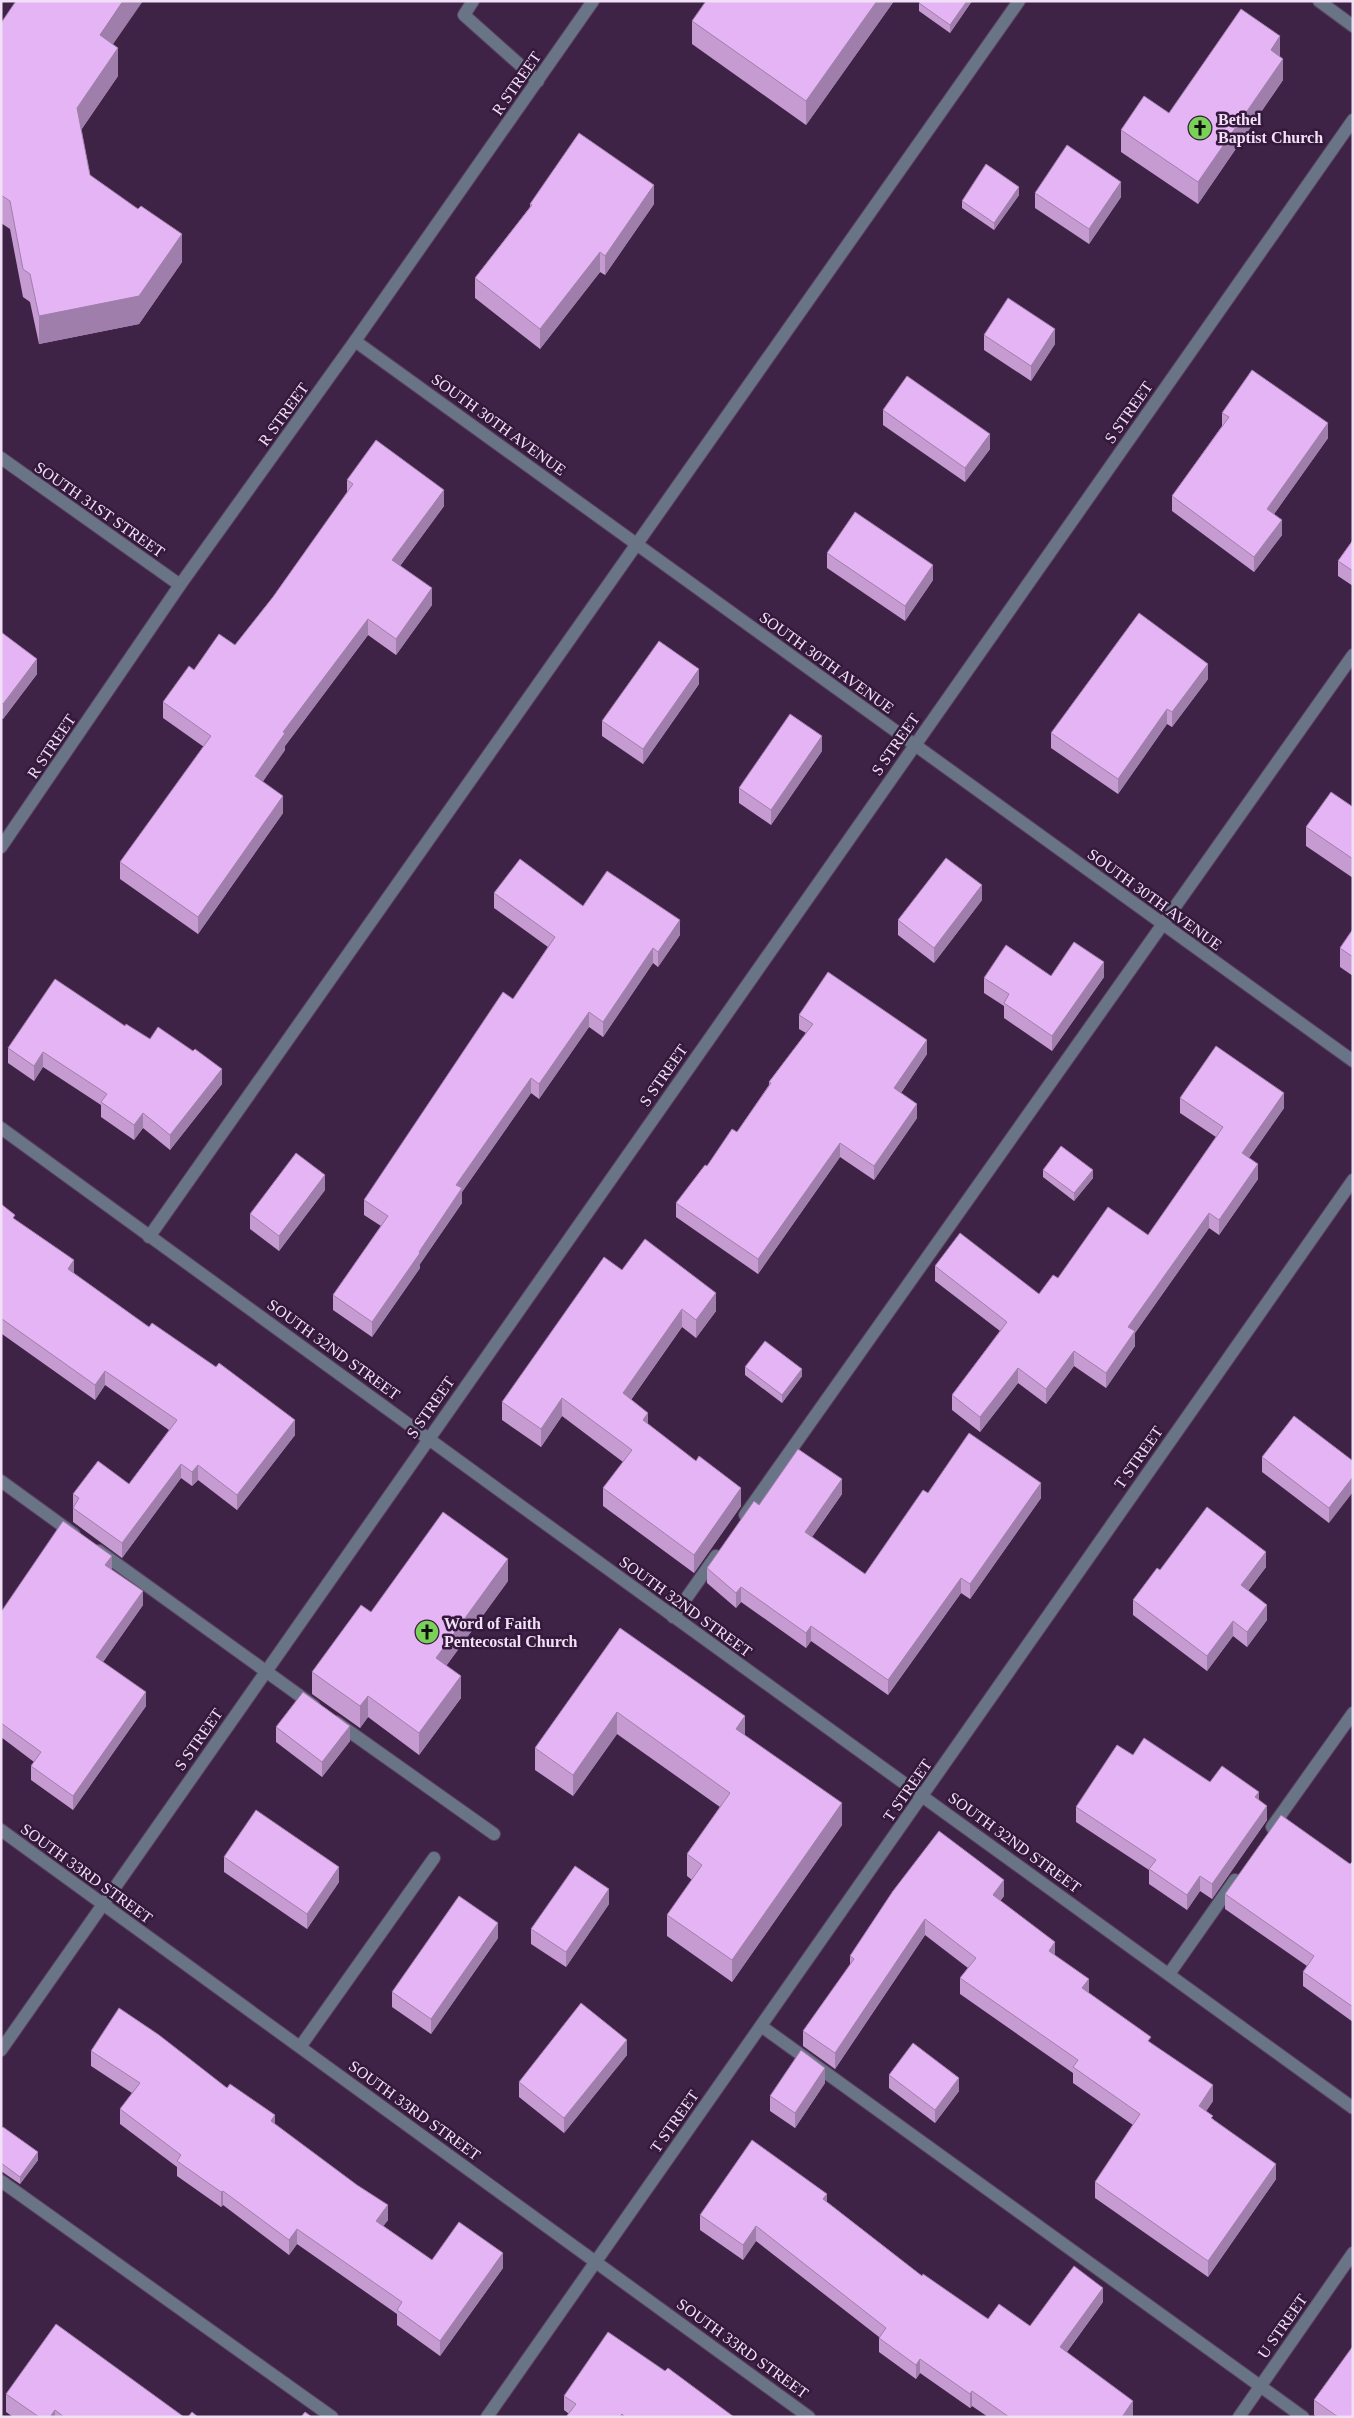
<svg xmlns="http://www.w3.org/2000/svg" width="1354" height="2418" viewBox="0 0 1354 2418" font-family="Georgia,serif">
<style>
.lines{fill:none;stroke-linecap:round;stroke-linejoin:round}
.minor-casing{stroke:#5b4162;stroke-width:14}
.minor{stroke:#697587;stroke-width:12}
.wall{fill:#c59bd2}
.shaded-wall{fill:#a07eab}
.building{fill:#e5b4f4;stroke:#a07eab}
.labels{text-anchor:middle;stroke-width:5;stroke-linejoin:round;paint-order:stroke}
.street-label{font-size:16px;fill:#f1e0f6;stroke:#34193c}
.poi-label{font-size:16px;font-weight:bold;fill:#f1e0f6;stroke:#34193c;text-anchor:start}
</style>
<rect width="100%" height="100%" fill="#3e2346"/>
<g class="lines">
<g class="minor-casing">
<g id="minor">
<path d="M473 1 464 15 538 81"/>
<path d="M1319 1 1353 26"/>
<path d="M355 341 1353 1061"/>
<path d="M1 458 180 585"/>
<path d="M1 847 180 585 355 341 593 1"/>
<path d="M1 1128C450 1457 903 1780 1353 2108"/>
<path d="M149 1237 1019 1"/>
<path d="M1 1481 74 1534"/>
<path d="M745 1515 1353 655"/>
<path d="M99 1551 314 1706"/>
<path d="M673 1617 716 1556"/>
<path d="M336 1722 494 1834"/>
<path d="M1272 1827 1353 1713"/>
<path d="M1 1830 809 2417"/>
<path d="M1169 1974 1235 1880"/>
<path d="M761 2026 1303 2417"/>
<path d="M300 2047 434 1858"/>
<path d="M1 2050 1353 120"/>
<path d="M1 2181 332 2417"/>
<path d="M487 2417 1353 1180"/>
<path d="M1239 2417 1353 2253"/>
</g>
</g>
<use href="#minor" class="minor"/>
</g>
<g class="wall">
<path d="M894 1 806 125 692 44V21Z"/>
<path d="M972 1 950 33 919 11V3Z"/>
<path d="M1 23 113 44 118 76 81 130 90 175 182 262 139 324 39 344 30 302 23 297 10 229 1 223Z"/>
<path d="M1280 57 1283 80 1198 204 1121 152V130L1169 113Z"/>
<path d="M1035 193 1121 197 1089 244 1035 208Z"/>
<path d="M1019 195 994 230 962 208V201Z"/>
<path d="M530 204H654L605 275 600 272 540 349 475 298V278L530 207Z"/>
<path d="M984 335 1055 344 1031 381 984 350Z"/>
<path d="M883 410 990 449 965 482 883 425Z"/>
<path d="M1222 413 1328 438 1274 514 1282 535 1254 572 1172 511V496L1222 426Z"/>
<path d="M347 480 444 506 400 566 432 605 396 655 368 635 285 746V750L262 782 283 813 198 934 120 879V862L204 747 163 718V702L194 670 235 645 273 597 347 493Z"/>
<path d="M1353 540V586L1338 576V561Z"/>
<path d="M827 553 933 580 905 621 827 568Z"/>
<path d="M1 632 37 674 3 719 1 717Z"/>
<path d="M1208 679 1172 727 1167 724 1118 794 1051 748V733Z"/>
<path d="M699 684 643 764 602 736V721Z"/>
<path d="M822 751 771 825 739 803V788Z"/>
<path d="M1353 807V878L1306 846V827Z"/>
<path d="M494 893 583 906 680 935 658 967 653 963 603 1037 589 1027 539 1099 531 1093 462 1192V1203L420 1264V1268L372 1337 333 1310V1295L381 1226 364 1215V1200L513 999 548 947 494 908Z"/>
<path d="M982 900 934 963 898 935V920Z"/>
<path d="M1353 929V976L1340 967V948Z"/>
<path d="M1104 977 1052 1051 1004 1018V1006L984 993V978Z"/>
<path d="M799 1015 927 1054 901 1093 917 1118 874 1180 840 1157 758 1274 676 1217V1203L707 1166 737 1132 769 1085V1082L806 1033 799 1029Z"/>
<path d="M125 1026 150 1039 222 1084 170 1150 143 1128 134 1140 101 1117V1105L43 1067 34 1081 8 1063V1048Z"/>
<path d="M1180 1098 1284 1108 1249 1158 1258 1179 1219 1235 1209 1228 1135 1333V1346L1106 1388 1074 1366 1046 1404 1018 1383 980 1432 952 1410V1395L1000 1331 935 1281V1266L1039 1294 1058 1278 1148 1235 1216 1137 1180 1113Z"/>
<path d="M1043 1170 1093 1178 1074 1201 1043 1177Z"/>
<path d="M325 1190 279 1251 250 1229V1214Z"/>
<path d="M1 1204 15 1220 74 1274 295 1435 237 1510 198 1480 192 1486 181 1478 122 1558 73 1522V1494L129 1484 169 1430 105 1385 95 1400 2 1334Z"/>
<path d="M622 1270 716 1311 696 1338 682 1327 631 1400 648 1424 741 1506 694 1573 603 1506V1488L623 1462 562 1416 541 1447 502 1420V1402Z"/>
<path d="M745 1367 802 1376 782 1403 745 1375Z"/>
<path d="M1262 1457 1353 1461 1329 1523 1262 1472Z"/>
<path d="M928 1493 1041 1498 970 1599 961 1593 888 1695 811 1641 806 1648 741 1602 736 1608 707 1583V1568L759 1505 842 1494 812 1537 865 1574Z"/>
<path d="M1266 1567 1248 1591 1267 1620 1247 1647 1233 1636 1207 1671 1133 1615V1600L1160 1570Z"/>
<path d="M112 1570 143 1605 103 1662 146 1706 73 1810 31 1780V1766L34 1762 1 1737V1612Z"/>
<path d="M508 1581 446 1666 461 1698 419 1755 368 1717 360 1728 312 1694V1672L371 1612Z"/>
<path d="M620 1628 745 1735 842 1825 732 1982 667 1936V1915L692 1880 687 1876V1854L720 1807 617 1734 573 1796 535 1770V1748Z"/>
<path d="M276 1727 350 1741 322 1777 276 1742Z"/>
<path d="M1133 1755 1259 1799 1267 1820 1212 1899 1200 1891 1187 1910 1149 1884V1870L1076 1822V1807Z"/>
<path d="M224 1857 339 1882 307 1929 224 1872Z"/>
<path d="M1353 1861V2022L1303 1986V1972L1307 1966 1225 1909V1894L1350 1864Z"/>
<path d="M893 1891 1004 1896 1000 1901 1055 1955 1089 1993 1151 2043 1213 2101 1206 2111 1213 2119 1276 2179 1208 2277 1095 2198V2182L1133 2125 1073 2083V2073L960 1994V1978L968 1968 925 1935 835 2069 803 2046V2031L850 1965V1956Z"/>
<path d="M609 1904 566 1967 531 1944V1929Z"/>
<path d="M498 1938 431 2034 392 2007V1992Z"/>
<path d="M91 2051 227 2088 275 2124 388 2220 383 2226 432 2260 503 2268 440 2356 397 2325V2314L297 2244 289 2255 223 2205 221 2207 177 2176V2167L120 2124V2109L132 2093 91 2066Z"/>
<path d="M627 2055 564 2133 519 2097V2082Z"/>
<path d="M889 2075 959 2091 935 2123 889 2088Z"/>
<path d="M825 2083 795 2128 770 2111V2096Z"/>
<path d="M1 2129 38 2160 20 2184 1 2171Z"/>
<path d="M827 2202 922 2276 988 2319 1030 2326 1103 2302 1067 2352 1133 2416 1132 2417H988L972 2406 970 2408 920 2373 916 2379 879 2352V2337L756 2241 743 2260 700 2230V2215Z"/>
<path d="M665 2371 734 2417H566L569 2414 564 2410V2396Z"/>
<path d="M6 2394 184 2417H13L6 2412Z"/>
<path d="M1314 2400 1353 2417H1317L1314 2415Z"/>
</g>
<g class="shaded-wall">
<path d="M123 1H143L100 63V35Z"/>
<path d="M877 1H894L806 125V101Z"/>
<path d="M967 1H972L950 33V25Z"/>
<path d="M1280 36V58L1271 50Z"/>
<path d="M118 48V76L77 136V108Z"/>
<path d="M1283 59V80L1198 204V182Z"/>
<path d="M1121 182V197L1089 244V229Z"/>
<path d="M654 185V204L605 275V256Z"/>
<path d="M1019 187V195L994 230V223Z"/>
<path d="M182 234V262L139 324 39 344V316Z"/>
<path d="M600 252V272L540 349V329Z"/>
<path d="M1055 329V344L1031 381V366Z"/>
<path d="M1328 423V438L1267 524V509Z"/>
<path d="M990 434V449L965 482V468Z"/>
<path d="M444 490V506L392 577V560Z"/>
<path d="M1282 520V535L1254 572V557Z"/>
<path d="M933 565V580L905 621V606Z"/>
<path d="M432 588V605L396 655V639Z"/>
<path d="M368 619V635L285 746V750L255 793V776L283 732Z"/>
<path d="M37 659V674L3 719V704Z"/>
<path d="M1208 664V679L1172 727V712Z"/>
<path d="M699 669V684L643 764V749Z"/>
<path d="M1167 709V724L1118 794V779Z"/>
<path d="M822 736V751L771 825V810Z"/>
<path d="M283 796V813L198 934V917Z"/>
<path d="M982 885V900L934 963V948Z"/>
<path d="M680 920V935L658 967V952Z"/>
<path d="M653 948V963L603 1037V1022Z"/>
<path d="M1104 962V977L1052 1051V1036Z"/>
<path d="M589 1012V1027L539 1099V1084Z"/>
<path d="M927 1040V1054L894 1103V1088Z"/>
<path d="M43 1052V1067L34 1081V1066Z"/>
<path d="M222 1069V1084L170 1150V1135Z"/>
<path d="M531 1078V1093L462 1192V1203L420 1264V1268L372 1337V1322L419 1252 456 1185Z"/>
<path d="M1284 1093V1108L1242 1168V1153Z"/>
<path d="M917 1104V1118L874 1180V1166Z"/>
<path d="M143 1113V1128L134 1140V1125Z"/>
<path d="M840 1143V1157L758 1274V1259Z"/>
<path d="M1258 1164V1179L1219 1235V1220Z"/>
<path d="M1093 1170V1178L1074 1201V1193Z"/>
<path d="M325 1175V1190L279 1251V1236Z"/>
<path d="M1209 1213V1228L1135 1333V1346L1106 1388V1373L1128 1327Z"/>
<path d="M74 1260V1275L68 1269Z"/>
<path d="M716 1293V1311L696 1338V1320Z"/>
<path d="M682 1309V1327L623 1411V1393Z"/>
<path d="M2 1319V1334L1 1335V1320Z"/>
<path d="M1074 1351V1366L1046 1404V1389Z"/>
<path d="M1018 1368V1383L980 1432V1417Z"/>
<path d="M802 1369V1376L782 1403V1395Z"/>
<path d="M105 1371V1385L95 1400V1385Z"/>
<path d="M562 1398V1416L541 1447V1429Z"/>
<path d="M648 1413V1431L643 1420Z"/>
<path d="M295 1420V1435L237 1510V1495Z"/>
<path d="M181 1464V1478L122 1558V1543Z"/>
<path d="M198 1465V1480L192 1486V1472Z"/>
<path d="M1353 1477V1492L1329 1523V1508Z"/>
<path d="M842 1479V1494L805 1547V1532Z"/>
<path d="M1041 1483V1498L970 1599V1584Z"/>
<path d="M741 1488V1506L694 1573V1555Z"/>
<path d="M1266 1552V1567L1241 1600V1585Z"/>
<path d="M112 1556V1571L105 1565Z"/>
<path d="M508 1559V1581L436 1680V1658Z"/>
<path d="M961 1578V1593L888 1695V1680Z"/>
<path d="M741 1587V1602L736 1608V1593Z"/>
<path d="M143 1591V1605L96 1672V1657Z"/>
<path d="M1267 1605V1620L1247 1647V1632Z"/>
<path d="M1233 1621V1636L1207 1671V1656Z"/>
<path d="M811 1626V1641L806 1648V1633Z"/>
<path d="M461 1676V1698L419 1755V1733Z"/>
<path d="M146 1692V1706L73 1810V1796Z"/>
<path d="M368 1696V1717L360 1728V1706Z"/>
<path d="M617 1712V1734L573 1796V1775Z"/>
<path d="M745 1716V1737L736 1729Z"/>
<path d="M350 1726V1741L322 1777V1762Z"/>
<path d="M1259 1792V1807L1255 1797Z"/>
<path d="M842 1803V1825L732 1982V1960Z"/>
<path d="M1267 1806V1820L1212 1899V1884Z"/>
<path d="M339 1867V1882L307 1929V1914Z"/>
<path d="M1200 1876V1891L1187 1910V1895Z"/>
<path d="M1004 1880V1896L993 1911V1895Z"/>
<path d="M609 1889V1904L566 1967V1952Z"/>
<path d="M925 1919V1935L835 2069V2053Z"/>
<path d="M498 1923V1938L431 2034V2019Z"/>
<path d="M1055 1942V1958L1049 1951Z"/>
<path d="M1089 1979V1994L1082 1988Z"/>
<path d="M627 2040V2055L564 2133V2118Z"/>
<path d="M825 2068V2083L795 2128V2113Z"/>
<path d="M959 2078V2091L935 2123V2110Z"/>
<path d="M1213 2085V2101L1199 2122V2106Z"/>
<path d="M275 2115V2130L271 2121Z"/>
<path d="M38 2152V2160L20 2184V2177Z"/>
<path d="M1276 2164V2179L1208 2277V2261Z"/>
<path d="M223 2191V2205L221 2207V2192Z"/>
<path d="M827 2194V2208L823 2199Z"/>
<path d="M388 2205V2220L376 2236V2221Z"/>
<path d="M756 2226V2241L743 2260V2245Z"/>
<path d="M297 2229V2244L289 2255V2240Z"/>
<path d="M503 2253V2268L440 2356V2341Z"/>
<path d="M1103 2288V2302L1060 2361V2347Z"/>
<path d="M920 2359V2373L916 2379V2365Z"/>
<path d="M972 2391V2406L970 2408V2394Z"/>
<path d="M1133 2401V2416L1132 2417H1122Z"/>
<path d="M55 2410V2417H50Z"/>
</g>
<g class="building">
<path d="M16 1H123L100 35 118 48 77 108 90 175 138 209 141 206 182 234 139 296 39 316 30 274 23 269 10 201 1 195V23Z"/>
<path d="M706 1H877L806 101 692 21Z"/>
<path d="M920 1H967L950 25 919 3Z"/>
<path d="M1241 9 1280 36 1271 50 1283 59 1198 182 1121 130 1144 96 1169 113Z"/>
<path d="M579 133 654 185 605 256 600 252 540 329 475 278 532 205 530 204Z"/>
<path d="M1067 145 1121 182 1089 229 1035 193Z"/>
<path d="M986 164 1019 187 994 223 962 201Z"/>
<path d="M1008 298 1055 329 1031 366 984 335Z"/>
<path d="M1252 370 1328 423 1267 509 1282 520 1254 557 1172 496 1229 417 1222 413Z"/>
<path d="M907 376 990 434 965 468 883 410Z"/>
<path d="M376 440 444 490 392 560 432 588 396 639 368 619 283 732 285 733 255 776 283 796 198 917 120 862 211 736 163 702 189 666 194 670 219 634 235 645 273 597 353 484 347 480Z"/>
<path d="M855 512 933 565 905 606 827 553Z"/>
<path d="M1353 540V571L1338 561Z"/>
<path d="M1139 613 1208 664 1172 712 1167 709 1118 779 1051 733Z"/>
<path d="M1 632 37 659 3 704 1 702Z"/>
<path d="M659 641 699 669 643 749 602 721Z"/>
<path d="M790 714 822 736 771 810 739 788Z"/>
<path d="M1331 792 1353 807V859L1306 827Z"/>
<path d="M946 858 982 885 934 948 898 920Z"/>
<path d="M520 859 583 906 607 871 680 920 658 952 653 948 603 1022 589 1012 539 1084 531 1078 456 1185 462 1188 419 1252 420 1253 372 1322 333 1295 388 1216 364 1200 503 992 513 999 555 937 494 893Z"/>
<path d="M1353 929V957L1340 948Z"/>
<path d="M1074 942 1104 962 1052 1036 1004 1003 1009 994 984 978 1006 945 1051 976Z"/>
<path d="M828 972 927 1040 894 1088 917 1104 874 1166 840 1143 758 1259 676 1203 705 1165 707 1166 732 1129 737 1132 771 1083 769 1082 813 1024 799 1015Z"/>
<path d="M55 979 125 1026 126 1024 150 1039 158 1027 193 1051 195 1049 222 1069 170 1135 143 1113 134 1125 101 1102 107 1094 43 1052 34 1066 8 1048Z"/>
<path d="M1216 1046 1284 1093 1242 1153 1258 1164 1219 1220 1209 1213 1128 1327 1135 1331 1106 1373 1074 1351 1046 1389 1018 1368 980 1417 952 1395 1007 1322 935 1266 960 1233 1039 1294 1053 1275 1058 1278 1108 1207 1148 1235 1223 1127 1180 1098Z"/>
<path d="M1061 1146 1093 1170 1074 1193 1043 1170Z"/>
<path d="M296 1153 325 1175 279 1236 250 1214Z"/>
<path d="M1 1204 15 1215 13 1218 74 1260 68 1269 149 1327 152 1323 216 1367 219 1363 295 1420 237 1495 198 1465 192 1472 181 1464 122 1543 73 1508 79 1498 73 1494 98 1461 129 1484 177 1420 105 1371 95 1385 2 1319 1 1320Z"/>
<path d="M645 1239 716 1293 696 1320 682 1309 623 1393 648 1413 643 1420 696 1461 699 1456 741 1488 694 1555 603 1488 632 1450 562 1398 541 1429 502 1402 604 1257 622 1270Z"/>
<path d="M765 1341 802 1369 782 1395 745 1367Z"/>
<path d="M1294 1416 1353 1461V1477L1329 1508 1262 1457Z"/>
<path d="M969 1433 1041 1483 970 1584 961 1578 888 1680 811 1626 806 1633 741 1587 736 1593 707 1568 754 1501 759 1505 798 1449 842 1479 805 1532 865 1574 923 1490 928 1493Z"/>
<path d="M1207 1507 1266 1552 1241 1585 1267 1605 1247 1632 1233 1621 1207 1656 1133 1600 1157 1568 1160 1570Z"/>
<path d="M443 1512 508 1559 436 1658 461 1676 419 1733 368 1696 360 1706 312 1672 361 1605 371 1612Z"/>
<path d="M63 1521 112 1556 105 1565 143 1591 96 1657 146 1692 73 1796 31 1766 41 1752 1 1723V1612Z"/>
<path d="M620 1628 745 1716 736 1729 842 1803 732 1960 667 1915 702 1865 687 1854 730 1793 617 1712 573 1775 535 1748Z"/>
<path d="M303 1692 350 1726 322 1762 276 1727Z"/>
<path d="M1144 1738 1210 1782 1222 1766 1259 1792 1255 1797 1267 1806 1212 1884 1200 1876 1187 1895 1149 1869 1156 1860 1076 1807 1117 1745 1133 1755Z"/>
<path d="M256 1810 339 1867 307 1914 224 1857Z"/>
<path d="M1281 1815 1350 1864 1353 1861V2007L1303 1972 1314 1956 1225 1894Z"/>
<path d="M939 1831 1004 1880 993 1895 1055 1942 1049 1951 1089 1979 1082 1988 1151 2037 1148 2041 1213 2085 1199 2106 1213 2116 1211 2118 1276 2164 1208 2261 1095 2182 1140 2114 1073 2067 1078 2060 960 1978 976 1958 925 1919 835 2053 803 2031 854 1959 850 1956 893 1891Z"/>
<path d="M575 1866 609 1889 566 1952 531 1929Z"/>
<path d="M459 1896 498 1923 431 2019 392 1992Z"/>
<path d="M581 2003 627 2040 564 2118 519 2082Z"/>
<path d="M119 2008 159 2035 227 2088 230 2084 275 2115 271 2121 357 2185 388 2205 376 2221 432 2260 459 2222 503 2253 440 2341 397 2310 402 2302 297 2229 289 2240 223 2191 221 2192 177 2161 181 2155 120 2109 140 2083 91 2051Z"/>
<path d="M913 2043 959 2078 935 2110 889 2075Z"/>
<path d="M801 2050 825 2068 795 2113 770 2096Z"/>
<path d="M3 2127 38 2152 20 2177 1 2163V2129Z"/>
<path d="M752 2140 827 2194 823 2199 922 2276 923 2274 988 2319 999 2304 1030 2326 1074 2266 1103 2288 1060 2347 1133 2401 1122 2417H1009L972 2391 970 2394 920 2359 916 2365 879 2338 886 2328 756 2226 743 2245 700 2215Z"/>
<path d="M56 2324 184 2417H64L55 2410 50 2417H39L6 2394Z"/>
<path d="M608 2332 665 2371 668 2368 734 2417H625L622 2414 620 2417H566L576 2404 564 2396Z"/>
<path d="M1353 2346V2417H1338L1314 2400Z"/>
<path d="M192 2412 198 2417H188Z"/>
<path d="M305 2412 312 2417H301Z"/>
</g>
<defs>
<g id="church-disc" transform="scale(1.25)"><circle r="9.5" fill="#79d157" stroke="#34193c"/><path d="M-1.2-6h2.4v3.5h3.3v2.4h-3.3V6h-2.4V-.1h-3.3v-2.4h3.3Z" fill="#111"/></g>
</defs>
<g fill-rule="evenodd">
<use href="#church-disc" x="1200" y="128"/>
<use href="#church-disc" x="427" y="1632"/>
</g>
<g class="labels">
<g class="street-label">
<text transform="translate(516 83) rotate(-55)" y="6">R STREET</text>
<text transform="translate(1128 412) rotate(-55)" y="6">S STREET</text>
<text transform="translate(283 414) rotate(-54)" y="6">R STREET</text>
<text transform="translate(499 424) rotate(36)" y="6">SOUTH 30TH AVENUE</text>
<text transform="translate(100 509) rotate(35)" y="6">SOUTH 31ST STREET</text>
<text transform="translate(827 662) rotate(36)" y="6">SOUTH 30TH AVENUE</text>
<text transform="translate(895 744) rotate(-55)" y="6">S STREET</text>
<text transform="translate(51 746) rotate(-56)" y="6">R STREET</text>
<text transform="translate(1155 899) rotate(36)" y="6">SOUTH 30TH AVENUE</text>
<text transform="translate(663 1075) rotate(-55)" y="6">S STREET</text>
<text transform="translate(334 1349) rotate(36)" y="6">SOUTH 32ND STREET</text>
<text transform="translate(430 1407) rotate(-55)" y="6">S STREET</text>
<text transform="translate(1138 1457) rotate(-55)" y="6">T STREET</text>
<text transform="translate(686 1606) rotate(36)" y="6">SOUTH 32ND STREET</text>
<text transform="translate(198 1739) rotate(-55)" y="6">S STREET</text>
<text transform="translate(907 1790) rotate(-55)" y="6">T STREET</text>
<text transform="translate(1015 1842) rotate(36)" y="6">SOUTH 32ND STREET</text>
<text transform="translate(87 1873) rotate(36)" y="6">SOUTH 33RD STREET</text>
<text transform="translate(415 2110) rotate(36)" y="6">SOUTH 33RD STREET</text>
<text transform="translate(674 2121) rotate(-55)" y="6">T STREET</text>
<text transform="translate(1282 2326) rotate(-55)" y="6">U STREET</text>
<text transform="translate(743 2348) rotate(36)" y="6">SOUTH 33RD STREET</text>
</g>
<g class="poi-label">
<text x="1218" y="125">Bethel<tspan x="1218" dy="18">Baptist Church</tspan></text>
<text x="444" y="1629">Word of Faith<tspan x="444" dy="18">Pentecostal Church</tspan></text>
</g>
</g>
<rect width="1354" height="2418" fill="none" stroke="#f1e0f6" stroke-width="5"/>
</svg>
